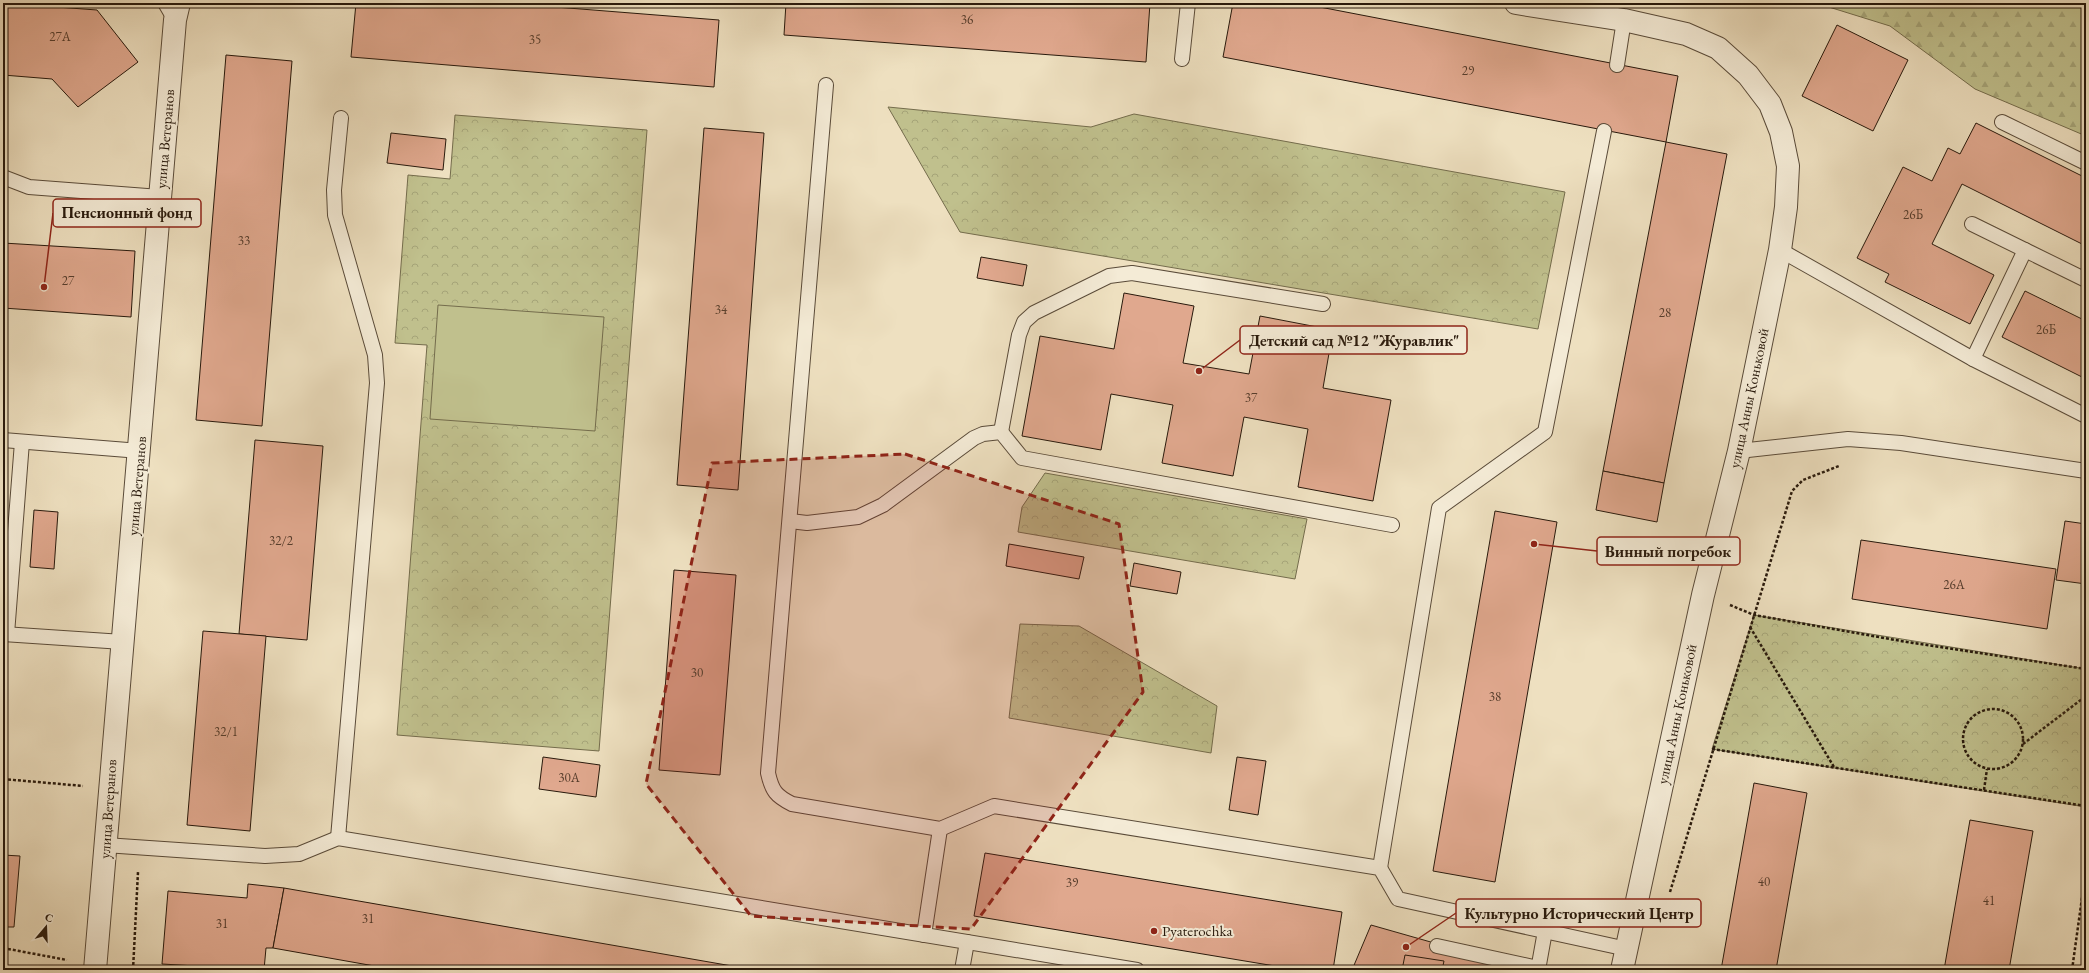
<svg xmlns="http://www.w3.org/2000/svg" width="2089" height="973" viewBox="0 0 2089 973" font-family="'EB Garamond',serif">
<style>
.forest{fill:url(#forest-firs);stroke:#746c4c}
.park{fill:url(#park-crowns);stroke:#746c4c}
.pitch{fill:#c0c08d;stroke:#746c4c}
.building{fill:#e0a88e;stroke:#28190c}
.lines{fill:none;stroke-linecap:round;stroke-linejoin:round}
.service-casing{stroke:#5a4b39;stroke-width:16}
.minor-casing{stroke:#5a4b39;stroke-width:24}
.path{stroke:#28190c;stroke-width:2.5;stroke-dasharray:3 2;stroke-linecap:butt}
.service{stroke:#f4ebd6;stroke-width:14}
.minor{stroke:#f4ebd6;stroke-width:22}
.marked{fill:#8f2418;fill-opacity:0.2;stroke:#8f2418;stroke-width:3;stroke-dasharray:8 5;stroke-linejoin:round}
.poi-dot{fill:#8f2418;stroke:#f4ebd6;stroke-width:1.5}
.labels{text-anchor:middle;stroke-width:4;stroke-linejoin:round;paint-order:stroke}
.number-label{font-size:13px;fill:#563d2c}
.street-label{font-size:15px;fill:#28190c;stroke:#f4ebd6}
.poi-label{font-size:15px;fill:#28190c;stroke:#f4ebd6;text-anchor:start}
.leader{fill:none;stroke:#8f2418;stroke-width:1.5}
.callout-dot{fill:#8f2418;stroke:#f4ebd6;stroke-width:1.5}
.callout{fill:#f4ebd6;stroke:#8f2418;stroke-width:1.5}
.callout-label{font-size:16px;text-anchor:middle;font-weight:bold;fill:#28190c}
</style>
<defs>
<pattern id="forest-firs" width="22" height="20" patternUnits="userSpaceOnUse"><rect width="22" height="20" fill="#c0c08d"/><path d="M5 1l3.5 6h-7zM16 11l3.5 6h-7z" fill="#a5a478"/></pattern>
<pattern id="park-crowns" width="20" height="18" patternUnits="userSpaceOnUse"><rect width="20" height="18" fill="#c0c08d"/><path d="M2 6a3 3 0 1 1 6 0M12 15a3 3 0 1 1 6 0" fill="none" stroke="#a5a478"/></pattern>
</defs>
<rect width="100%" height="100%" fill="#eee0c0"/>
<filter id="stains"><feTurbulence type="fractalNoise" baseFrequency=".005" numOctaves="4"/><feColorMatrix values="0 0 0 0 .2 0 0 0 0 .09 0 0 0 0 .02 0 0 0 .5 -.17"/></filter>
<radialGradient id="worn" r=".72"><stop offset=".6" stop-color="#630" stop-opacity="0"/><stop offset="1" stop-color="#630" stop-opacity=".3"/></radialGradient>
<path class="forest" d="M1816 3H2086V136L1975 89 1890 26Z"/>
<g class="park">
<path d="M888 107 1091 127 1134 114 1565 192 1538 329 960 232Z"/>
<path d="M455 115 647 130 599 751 397 735 427 345 395 343 408 175 450 179Z"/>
<path d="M1045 473 1307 519 1295 579 1018 532 1022 507Z"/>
<path d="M1754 615 2086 669V807L1712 749Z"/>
<path d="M1020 624 1079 626 1217 706 1211 753 1009 718Z"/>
</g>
<path class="pitch" d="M438 305 604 317 595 431 430 419Z"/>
<g class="building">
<path d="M3 3 97 10 138 62 78 107 52 79 3 75Z"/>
<path d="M356 3H505L719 20 714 87 351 57Z"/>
<path d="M786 3H1150L1146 62 784 35Z"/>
<path d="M1233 3H1299L1678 76 1666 142 1223 57Z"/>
<path d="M1837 25 1908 60 1873 131 1802 96Z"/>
<path d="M226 55 292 61 262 426 196 420Z"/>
<path d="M1976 123 2086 178V246L1962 184 1932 244 1994 275 1970 324 1885 282 1889 274 1857 258 1903 167 1932 181 1948 148 1960 154Z"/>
<path d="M704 128 764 133 738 490 677 485Z"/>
<path d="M391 133 446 139 443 170 387 163Z"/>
<path d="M1666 142 1727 154 1664 483 1603 471Z"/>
<path d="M3 243 135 251 131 317 3 308Z"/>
<path d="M981 257 1027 265 1023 286 977 278Z"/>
<path d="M2025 291 2086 321V379L2002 337Z"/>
<path d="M1124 293 1194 306 1183 363 1249 374 1260 316 1333 330 1323 388 1391 400 1373 501 1298 487 1308 429 1244 417 1233 476 1162 463 1173 405 1111 394 1101 450 1022 436 1040 336 1114 349Z"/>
<path d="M255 440 323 446 307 640 239 634Z"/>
<path d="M1603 471 1664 483 1657 522 1596 510Z"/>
<path d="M34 510 58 512 54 569 30 567Z"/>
<path d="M1495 511 1557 522 1495 882 1433 871Z"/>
<path d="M2065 521 2086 524V584L2056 580Z"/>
<path d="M1861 540 2056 569 2047 629 1852 599Z"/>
<path d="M1009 544 1084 557 1079 579 1006 566Z"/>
<path d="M1134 563 1181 572 1177 594 1130 586Z"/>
<path d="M674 570 736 575 720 775 659 770Z"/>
<path d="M203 631 266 636 250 831 187 825Z"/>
<path d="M543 757 600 765 596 797 539 789Z"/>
<path d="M1237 757 1266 761 1258 815 1229 810Z"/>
<path d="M1754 783 1807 793 1776 970H1721Z"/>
<path d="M1970 820 2033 831 2009 970H1944Z"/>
<path d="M985 853 1342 912 1333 970H1299L974 916Z"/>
<path d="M3 855 20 856 14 927H3Z"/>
<path d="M248 884 284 888 273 948H266L264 970 162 964 168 891 247 898Z"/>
<path d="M284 888 755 970H397L273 948Z"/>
<path d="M1371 925 1529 970H1352Z"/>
<path d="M1405 955 1444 961 1442 970H1402Z"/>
</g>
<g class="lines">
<g class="service-casing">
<g id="service">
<path d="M165 3 175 20"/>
<path d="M1182 59 1188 3"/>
<path d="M1617 65 1624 20"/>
<path d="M826 85 768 773C772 791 776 796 792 804L940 829 994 806 1380 868 1398 899 1627 949"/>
<path d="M2002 122 2086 163"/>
<path d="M3 177 29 187 160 197"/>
<path d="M1972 224 2086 280"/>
<path d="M1780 250 1973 359 2086 416"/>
<path d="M1973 359 2025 250"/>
<path d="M1001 432 1019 335 1024 322 1034 313 1109 276 1132 273 1323 304"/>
<path d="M3 440 140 451"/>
<path d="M1739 451 1848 439 1901 443 2086 471"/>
<path d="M790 521 807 523 858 517 883 505 974 438 983 434 1001 432 1022 458 1392 525"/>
<path d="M3 634 123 642"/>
<path d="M7 634 22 442"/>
<path d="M338 838 377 383 375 355 335 215 334 190 341 118"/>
<path d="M105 845 265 856 299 854 338 838 1137 970"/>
<path d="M1380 868 1439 508 1545 432 1604 131"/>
<path d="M924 935 940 829"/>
<path d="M1437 946 1538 968"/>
<path d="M962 970 967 942"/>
<path d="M1538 970 1545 931"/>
</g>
</g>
<g class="minor-casing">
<g id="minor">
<path d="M1516 3 1624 20 1686 34 1718 48 1748 75 1770 104 1781 132 1788 166 1786 207 1780 250 1739 451 1703 595 1622 970"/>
<path d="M95 970 175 20 179 3"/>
</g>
</g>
<g class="path">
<path d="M1730 605 1754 615 1907 642 2086 669"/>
<path d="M1750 627 1834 767"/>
<circle cx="1993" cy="739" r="30"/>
<path d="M2023 744 2086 696"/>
<path d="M1712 749 2086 806"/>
<path d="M3 779 83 786"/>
<path d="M1984 790 1987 769"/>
<path d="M1670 892 1792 491 1803 480 1839 466"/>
<path d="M3 948 67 960"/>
<path d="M133 970 138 872"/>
<path d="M2072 970 2086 869"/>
</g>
<use href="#service" class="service"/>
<use href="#minor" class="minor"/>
</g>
<path class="marked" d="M905 454 1119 524 1143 692 971 929 751 916 646 784 712 463Z"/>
<circle class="poi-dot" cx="1154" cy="931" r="4"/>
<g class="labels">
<g class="number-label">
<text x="967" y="24">36</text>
<text x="60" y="41">27А</text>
<text x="535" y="44">35</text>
<text x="1468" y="75">29</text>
<text x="1913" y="219">26Б</text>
<text x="244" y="245">33</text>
<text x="68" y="285">27</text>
<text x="721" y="314">34</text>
<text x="1665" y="317">28</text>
<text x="2046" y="334">26Б</text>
<text x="1251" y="402">37</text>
<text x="281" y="545">32/2</text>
<text x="1954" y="589">26А</text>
<text x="697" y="677">30</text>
<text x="1495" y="701">38</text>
<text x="226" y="736">32/1</text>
<text x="569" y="782">30А</text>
<text x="1764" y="886">40</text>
<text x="1072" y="887">39</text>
<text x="1989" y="905">41</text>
<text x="368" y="923">31</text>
<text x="222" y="928">31</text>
</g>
<g class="street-label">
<text transform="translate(165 139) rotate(-85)" y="5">улица Ветеранов</text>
<text transform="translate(1749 398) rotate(-78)" y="5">улица Анны Коньковой</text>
<text transform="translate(137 486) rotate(-85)" y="5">улица Ветеранов</text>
<text transform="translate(1677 714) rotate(-78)" y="5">улица Анны Коньковой</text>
<text transform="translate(108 809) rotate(-86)" y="5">улица Ветеранов</text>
</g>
<g class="poi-label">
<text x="1162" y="936">Pyaterochka</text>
</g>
</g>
<path class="leader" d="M44 287L53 213M1199 371L1240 340M1534 544L1597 551M1406 947L1456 913"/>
<g class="callout-dot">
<circle cx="44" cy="287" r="4"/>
<circle cx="1199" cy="371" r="4"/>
<circle cx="1534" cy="544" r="4"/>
<circle cx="1406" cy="947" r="4"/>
</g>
<g class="callout">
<rect x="53" y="199" width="148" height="28" rx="4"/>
<rect x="1240" y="326" width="227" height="28" rx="4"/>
<rect x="1597" y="537" width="143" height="28" rx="4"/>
<rect x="1456" y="899" width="245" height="28" rx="4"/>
</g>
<g class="callout-label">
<text x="127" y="218">Пенсионный фонд</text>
<text x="1354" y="346">Детский сад №12 "Журавлик"</text>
<text x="1668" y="557">Винный погребок</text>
<text x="1579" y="919">Культурно Исторический Центр</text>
</g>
<rect width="2089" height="973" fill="none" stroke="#eee0c0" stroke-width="16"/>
<rect x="4" y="4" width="2081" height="965" fill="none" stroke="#28190c" stroke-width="2"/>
<rect x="8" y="8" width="2073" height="957" fill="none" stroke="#28190c"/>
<g transform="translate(46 927) rotate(19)" stroke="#f4ebd6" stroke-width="3" paint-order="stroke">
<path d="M0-3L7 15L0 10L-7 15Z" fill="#28190c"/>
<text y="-6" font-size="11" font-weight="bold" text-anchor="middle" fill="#28190c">С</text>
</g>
<rect width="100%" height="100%" filter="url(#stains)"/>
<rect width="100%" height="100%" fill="url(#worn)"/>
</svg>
